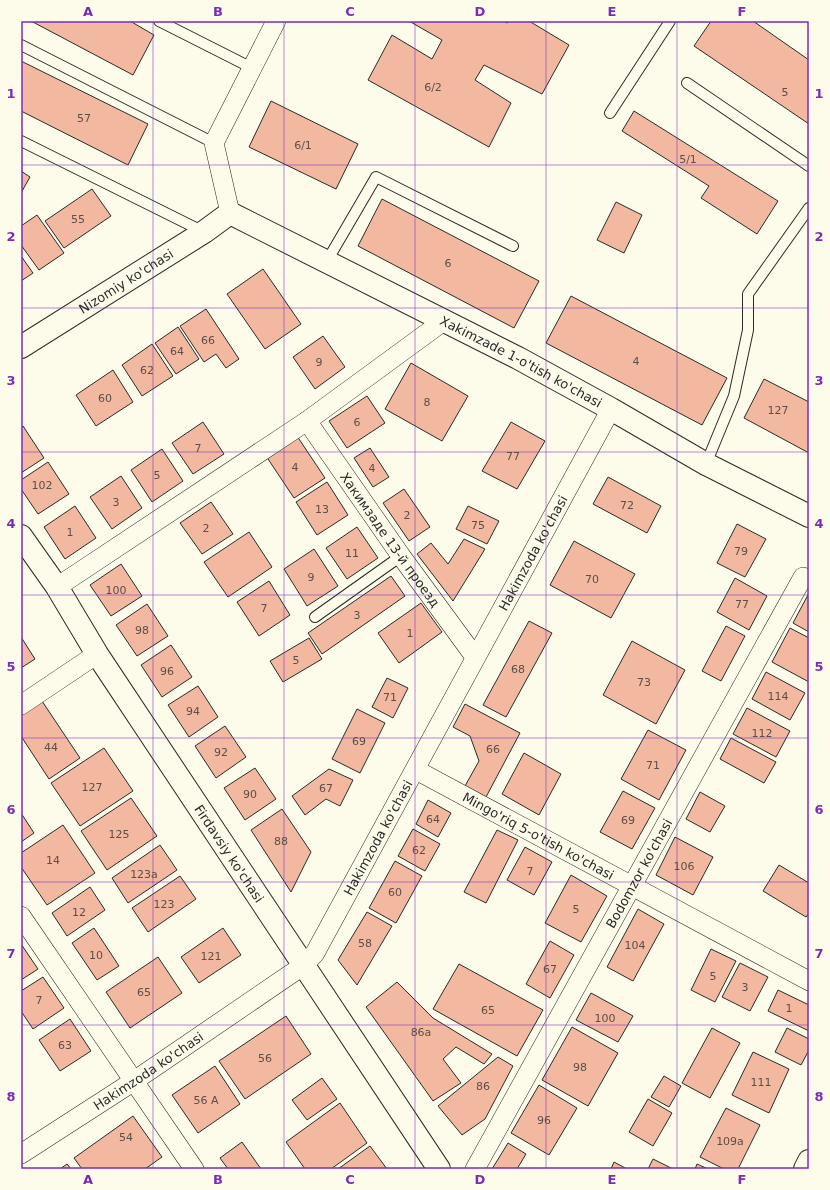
<svg xmlns="http://www.w3.org/2000/svg" width="830" height="1190" viewBox="0 0 830 1190" font-family="'DejaVu Sans',sans-serif">
<style>
.building{fill:#f2b8a0;stroke:#2b2b2b}
.lines{fill:none;stroke-linecap:round;stroke-linejoin:round}
.lane-casing{stroke:#2b2b2b;stroke-width:12}
.street-casing{stroke:#2b2b2b;stroke-width:20}
.secondary-casing{stroke:#2b2b2b;stroke-width:24}
.lane{stroke:#fdfbea;stroke-width:10}
.street{stroke:#fdfbea;stroke-width:19}
.secondary{stroke:#fdfbea;stroke-width:22}
.grid{fill:none;stroke:#7b2cbf;stroke-width:1;stroke-opacity:0.55}
.labels{text-anchor:middle;stroke-width:3;stroke-linejoin:round;paint-order:stroke}
.number-label{font-size:11px;fill:#5d4e48}
.street-label{font-size:13px;fill:#2b2b2b;stroke:#fdfbea}
.neatline{fill:none;stroke:#7b2cbf;stroke-width:1.5}
.grid-label{font-size:13px;text-anchor:middle;font-weight:bold;fill:#7b2cbf}
</style>
<rect width="100%" height="100%" fill="#fdfbea"/>
<g class="building">
<path d="M31 21H130L154 35 133 75Z"/>
<path d="M409 21H504L507 23 509 21H529L569 45 542 94 484 65 475 80 511 103 489 147 368 80 392 35 432 59 442 40Z"/>
<path d="M711 21H753L809 60V124L694 46Z"/>
<path d="M21 61 148 124 128 165 21 111Z"/>
<path d="M271 101 358 144 336 189 249 147Z"/>
<path d="M634 111 778 201 757 234 701 198 709 186 622 131Z"/>
<path d="M21 171 30 177 21 193Z"/>
<path d="M92 189 111 216 64 248 45 221Z"/>
<path d="M382 199 539 281 514 328 358 246Z"/>
<path d="M616 202 642 215 624 253 597 240Z"/>
<path d="M37 215 64 253 39 270 21 245V226Z"/>
<path d="M21 256 33 273 21 281Z"/>
<path d="M263 269 301 324 265 349 227 294Z"/>
<path d="M571 296 727 378 702 425 546 343Z"/>
<path d="M206 309 239 359 226 368 216 354 204 362 180 326Z"/>
<path d="M178 327 199 359 176 374 155 343Z"/>
<path d="M323 336 345 367 315 389 293 357Z"/>
<path d="M152 344 173 376 142 396 122 365Z"/>
<path d="M411 363 468 396 442 441 385 409Z"/>
<path d="M113 370 133 402 96 426 76 395Z"/>
<path d="M764 379 809 402V453L744 418Z"/>
<path d="M367 396 385 423 347 448 329 421Z"/>
<path d="M203 422 224 454 193 474 172 443Z"/>
<path d="M511 422 545 441 517 489 482 471Z"/>
<path d="M23 426 44 458 21 473V428Z"/>
<path d="M297 436 325 478 294 498 266 456Z"/>
<path d="M370 448 389 477 373 487 354 458Z"/>
<path d="M162 449 183 481 152 502 131 470Z"/>
<path d="M48 462 69 494 38 514 21 489V480Z"/>
<path d="M121 476 142 508 112 529 90 497Z"/>
<path d="M608 477 661 506 647 533 593 504Z"/>
<path d="M327 482 348 515 317 535 296 502Z"/>
<path d="M404 489 430 527 409 541 383 503Z"/>
<path d="M211 502 233 534 202 554 180 523Z"/>
<path d="M75 506 96 538 65 559 44 527Z"/>
<path d="M468 506 499 521 487 544 456 529Z"/>
<path d="M737 524 766 539 745 577 717 563Z"/>
<path d="M357 527 378 558 347 579 326 548Z"/>
<path d="M249 532 272 567 228 597 204 562Z"/>
<path d="M464 539 485 549 453 601 417 554 431 543 448 564Z"/>
<path d="M574 541 635 574 611 618 550 585Z"/>
<path d="M314 549 338 586 307 606 284 569Z"/>
<path d="M121 564 142 596 111 616 90 585Z"/>
<path d="M391 576 405 596 322 654 308 633Z"/>
<path d="M735 578 767 596 749 630 717 612Z"/>
<path d="M269 581 290 615 259 636 237 602Z"/>
<path d="M809 593V632L793 623Z"/>
<path d="M421 603 442 632 399 663 378 633Z"/>
<path d="M147 604 168 636 137 656 116 625Z"/>
<path d="M529 621 552 633 506 717 483 705Z"/>
<path d="M726 626 745 636 721 681 702 671Z"/>
<path d="M790 628 809 638V682L772 662Z"/>
<path d="M21 637 35 659 21 668Z"/>
<path d="M309 638 322 659 283 682 270 661Z"/>
<path d="M632 641 685 670 656 724 603 695Z"/>
<path d="M171 645 192 677 162 697 141 665Z"/>
<path d="M766 672 805 693 790 720 752 699Z"/>
<path d="M387 678 408 688 393 718 372 707Z"/>
<path d="M198 686 218 717 189 737 168 705Z"/>
<path d="M42 701 80 758 49 779 21 736V714Z"/>
<path d="M465 704 520 733 486 797 465 786 479 761 470 736 453 727Z"/>
<path d="M747 708 790 731 776 757 733 734Z"/>
<path d="M357 709 385 723 360 773 332 759Z"/>
<path d="M225 726 246 757 216 778 195 746Z"/>
<path d="M648 730 686 750 659 800 621 779Z"/>
<path d="M731 738 776 762 764 783 720 759Z"/>
<path d="M104 748 133 791 80 826 51 783Z"/>
<path d="M524 753 561 774 539 815 502 794Z"/>
<path d="M255 768 276 799 245 820 224 788Z"/>
<path d="M329 769 353 780 340 806 326 799 305 815 292 796Z"/>
<path d="M623 791 655 808 632 849 600 832Z"/>
<path d="M700 792 725 806 710 832 686 819Z"/>
<path d="M131 798 157 836 107 870 81 831Z"/>
<path d="M428 800 451 813 438 837 416 824Z"/>
<path d="M282 809 311 852 291 892 251 830Z"/>
<path d="M21 813 34 833 21 842Z"/>
<path d="M63 825 95 873 47 905 21 867V853Z"/>
<path d="M413 829 440 844 425 871 398 856Z"/>
<path d="M497 830 518 840 486 903 464 892Z"/>
<path d="M675 837 713 857 693 895 656 875Z"/>
<path d="M160 845 177 870 128 903 112 878Z"/>
<path d="M525 847 552 862 534 895 507 880Z"/>
<path d="M395 861 422 876 396 923 369 908Z"/>
<path d="M779 865 809 883V913L806 917 763 891Z"/>
<path d="M571 875 607 896 581 942 545 923Z"/>
<path d="M180 876 196 899 148 932 132 908Z"/>
<path d="M90 887 105 910 67 936 52 913Z"/>
<path d="M638 909 664 924 633 981 607 967Z"/>
<path d="M367 912 392 926 357 985 338 960Z"/>
<path d="M94 928 119 966 97 980 72 943Z"/>
<path d="M223 928 241 955 199 983 181 957Z"/>
<path d="M550 941 574 955 550 998 526 984Z"/>
<path d="M21 944 38 969 21 980Z"/>
<path d="M711 949 736 961 715 1002 691 990Z"/>
<path d="M158 957 182 993 130 1028 106 992Z"/>
<path d="M740 963 768 977 750 1011 722 997Z"/>
<path d="M459 964 543 1010 517 1056 433 1009Z"/>
<path d="M43 977 64 1008 33 1029 21 1011V991Z"/>
<path d="M397 982 433 1018 492 1054 484 1064 456 1047 443 1059 461 1083 433 1101 366 1007Z"/>
<path d="M778 990 809 1005V1031L768 1011Z"/>
<path d="M591 993 633 1016 618 1042 576 1020Z"/>
<path d="M286 1016 311 1054 245 1099 219 1061Z"/>
<path d="M70 1019 91 1051 60 1071 39 1040Z"/>
<path d="M572 1027 618 1053 588 1106 542 1080Z"/>
<path d="M712 1028 740 1043 710 1098 682 1083Z"/>
<path d="M787 1028 809 1039V1050L801 1065 775 1052Z"/>
<path d="M753 1052 789 1069 769 1113 732 1095Z"/>
<path d="M498 1057 513 1066 485 1119 462 1135 438 1106Z"/>
<path d="M215 1066 240 1104 198 1133 172 1095Z"/>
<path d="M664 1076 681 1086 669 1107 651 1097Z"/>
<path d="M322 1078 337 1099 307 1120 292 1100Z"/>
<path d="M539 1085 577 1108 549 1155 511 1133Z"/>
<path d="M648 1099 672 1113 653 1146 629 1132Z"/>
<path d="M340 1103 367 1143 331 1169H305L286 1142Z"/>
<path d="M726 1108 760 1125 738 1169H724L700 1157Z"/>
<path d="M133 1116 162 1157 145 1169H82L74 1158Z"/>
<path d="M242 1142 261 1169H228L220 1158Z"/>
<path d="M508 1143 526 1154 517 1169H492Z"/>
<path d="M370 1146 387 1169H338Z"/>
<path d="M653 1159 673 1169H648Z"/>
<path d="M614 1162 627 1169H611Z"/>
<path d="M67 1164 71 1169H60Z"/>
<path d="M697 1164 708 1169H695Z"/>
</g>
<g class="lines">
<g class="lane-casing">
<g id="lane">
<path d="M159 21 252 68"/>
<path d="M21 45 214 143"/>
<path d="M687 83 809 166"/>
<path d="M610 113 670 21"/>
<path d="M21 141 204 232"/>
<path d="M327 261 376 177 513 246"/>
<path d="M706 464 734 396 748 330V294L809 208"/>
<path d="M315 617 401 556"/>
</g>
</g>
<g class="street-casing">
<g id="street">
<path d="M230 213 214 143 276 21"/>
<path id="s1" d="M307 421 401 556 475 657"/>
<path d="M57 587 307 421 445 320"/>
<path d="M21 705 97 654"/>
<path id="s2" d="M416 770 809 981"/>
<path d="M21 916 194 1169"/>
<path id="s3" d="M21 1154 134 1081 304 965 315 953 611 409"/>
<path id="s4" d="M475 1169 803 577"/>
</g>
</g>
<g class="secondary-casing">
<g id="secondary">
<path id="s5" d="M21 347 204 232 230 213 518 358 611 409 706 464 809 516"/>
<path id="s6" d="M21 536 57 587 97 654 439 1169"/>
<path d="M805 1169 809 1161"/>
</g>
</g>
<use href="#lane" class="lane"/>
<use href="#street" class="street"/>
<use href="#secondary" class="secondary"/>
</g>
<path class="grid" d="M153 21V1169M284 21V1169M415 21V1169M546 21V1169M677 21V1169M21 165H809M21 308H809M21 452H809M21 595H809M21 738H809M21 882H809M21 1025H809"/>
<g class="labels">
<g class="number-label">
<text x="433" y="91">6/2</text>
<text x="785" y="96">5</text>
<text x="84" y="122">57</text>
<text x="303" y="149">6/1</text>
<text x="688" y="163">5/1</text>
<text x="78" y="223">55</text>
<text x="448" y="267">6</text>
<text x="208" y="344">66</text>
<text x="177" y="355">64</text>
<text x="636" y="365">4</text>
<text x="319" y="366">9</text>
<text x="147" y="374">62</text>
<text x="105" y="402">60</text>
<text x="427" y="406">8</text>
<text x="778" y="414">127</text>
<text x="357" y="426">6</text>
<text x="198" y="452">7</text>
<text x="513" y="460">77</text>
<text x="295" y="471">4</text>
<text x="372" y="472">4</text>
<text x="157" y="479">5</text>
<text x="42" y="489">102</text>
<text x="116" y="506">3</text>
<text x="627" y="509">72</text>
<text x="322" y="513">13</text>
<text x="407" y="519">2</text>
<text x="478" y="529">75</text>
<text x="206" y="532">2</text>
<text x="70" y="536">1</text>
<text x="741" y="555">79</text>
<text x="352" y="557">11</text>
<text x="311" y="581">9</text>
<text x="592" y="583">70</text>
<text x="116" y="594">100</text>
<text x="742" y="608">77</text>
<text x="264" y="612">7</text>
<text x="357" y="619">3</text>
<text x="142" y="634">98</text>
<text x="410" y="637">1</text>
<text x="296" y="664">5</text>
<text x="518" y="673">68</text>
<text x="167" y="675">96</text>
<text x="644" y="686">73</text>
<text x="778" y="700">114</text>
<text x="390" y="701">71</text>
<text x="193" y="715">94</text>
<text x="762" y="737">112</text>
<text x="359" y="745">69</text>
<text x="51" y="751">44</text>
<text x="493" y="753">66</text>
<text x="221" y="756">92</text>
<text x="653" y="769">71</text>
<text x="92" y="791">127</text>
<text x="326" y="792">67</text>
<text x="250" y="798">90</text>
<text x="433" y="823">64</text>
<text x="628" y="824">69</text>
<text x="119" y="838">125</text>
<text x="281" y="845">88</text>
<text x="419" y="854">62</text>
<text x="53" y="864">14</text>
<text x="684" y="870">106</text>
<text x="530" y="875">7</text>
<text x="144" y="878">123а</text>
<text x="395" y="896">60</text>
<text x="164" y="908">123</text>
<text x="576" y="913">5</text>
<text x="79" y="916">12</text>
<text x="365" y="947">58</text>
<text x="635" y="949">104</text>
<text x="96" y="959">10</text>
<text x="211" y="960">121</text>
<text x="550" y="973">67</text>
<text x="713" y="980">5</text>
<text x="745" y="991">3</text>
<text x="144" y="996">65</text>
<text x="39" y="1004">7</text>
<text x="789" y="1012">1</text>
<text x="488" y="1014">65</text>
<text x="605" y="1022">100</text>
<text x="421" y="1036">86а</text>
<text x="65" y="1049">63</text>
<text x="265" y="1062">56</text>
<text x="580" y="1071">98</text>
<text x="761" y="1086">111</text>
<text x="483" y="1090">86</text>
<text x="206" y="1104">56 A</text>
<text x="544" y="1124">96</text>
<text x="126" y="1141">54</text>
<text x="730" y="1145">109а</text>
</g>
<g class="street-label">
<text dy="5" stroke="none"><textPath href="#s5" startOffset="124">Nizomiy ko'chasi</textPath></text>
<text dy="5" stroke="none"><textPath href="#s5" startOffset="575">Xakimzade 1-o'tish ko'chasi</textPath></text>
<text dy="5" stroke="none"><textPath href="#s1" startOffset="145">Хакимзаде 13-й проезд</textPath></text>
<text dy="5" stroke="none"><textPath href="#s3" startOffset="812">Hakimzoda ko'chasi</textPath></text>
<text dy="5" stroke="none"><textPath href="#s2" startOffset="139">Mingo'riq 5-o'tish ko'chasi</textPath></text>
<text dy="5" stroke="none"><textPath href="#s3" startOffset="488">Hakimzoda ko'chasi</textPath></text>
<text dy="5" stroke="none"><textPath href="#s6" startOffset="380">Firdavsiy ko'chasi</textPath></text>
<text dy="5" stroke="none"><textPath href="#s4" startOffset="338">Bodomzor ko'chasi</textPath></text>
<text dy="5" stroke="none"><textPath href="#s3" startOffset="152">Hakimzoda ko'chasi</textPath></text>
</g>
</g>
<rect width="830" height="1190" fill="none" stroke="#fdfbea" stroke-width="44"/>
<rect x="22" y="22" width="786" height="1146" class="neatline"/>
<g class="grid-label">
<text x="88" y="16">A</text>
<text x="218" y="16">B</text>
<text x="350" y="16">C</text>
<text x="480" y="16">D</text>
<text x="612" y="16">E</text>
<text x="742" y="16">F</text>
<text x="11" y="98">1</text>
<text x="819" y="98">1</text>
<text x="11" y="241">2</text>
<text x="819" y="241">2</text>
<text x="11" y="385">3</text>
<text x="819" y="385">3</text>
<text x="11" y="528">4</text>
<text x="819" y="528">4</text>
<text x="11" y="671">5</text>
<text x="819" y="671">5</text>
<text x="11" y="814">6</text>
<text x="819" y="814">6</text>
<text x="11" y="958">7</text>
<text x="819" y="958">7</text>
<text x="11" y="1101">8</text>
<text x="819" y="1101">8</text>
<text x="88" y="1184">A</text>
<text x="218" y="1184">B</text>
<text x="350" y="1184">C</text>
<text x="480" y="1184">D</text>
<text x="612" y="1184">E</text>
<text x="742" y="1184">F</text>
</g>
</svg>
